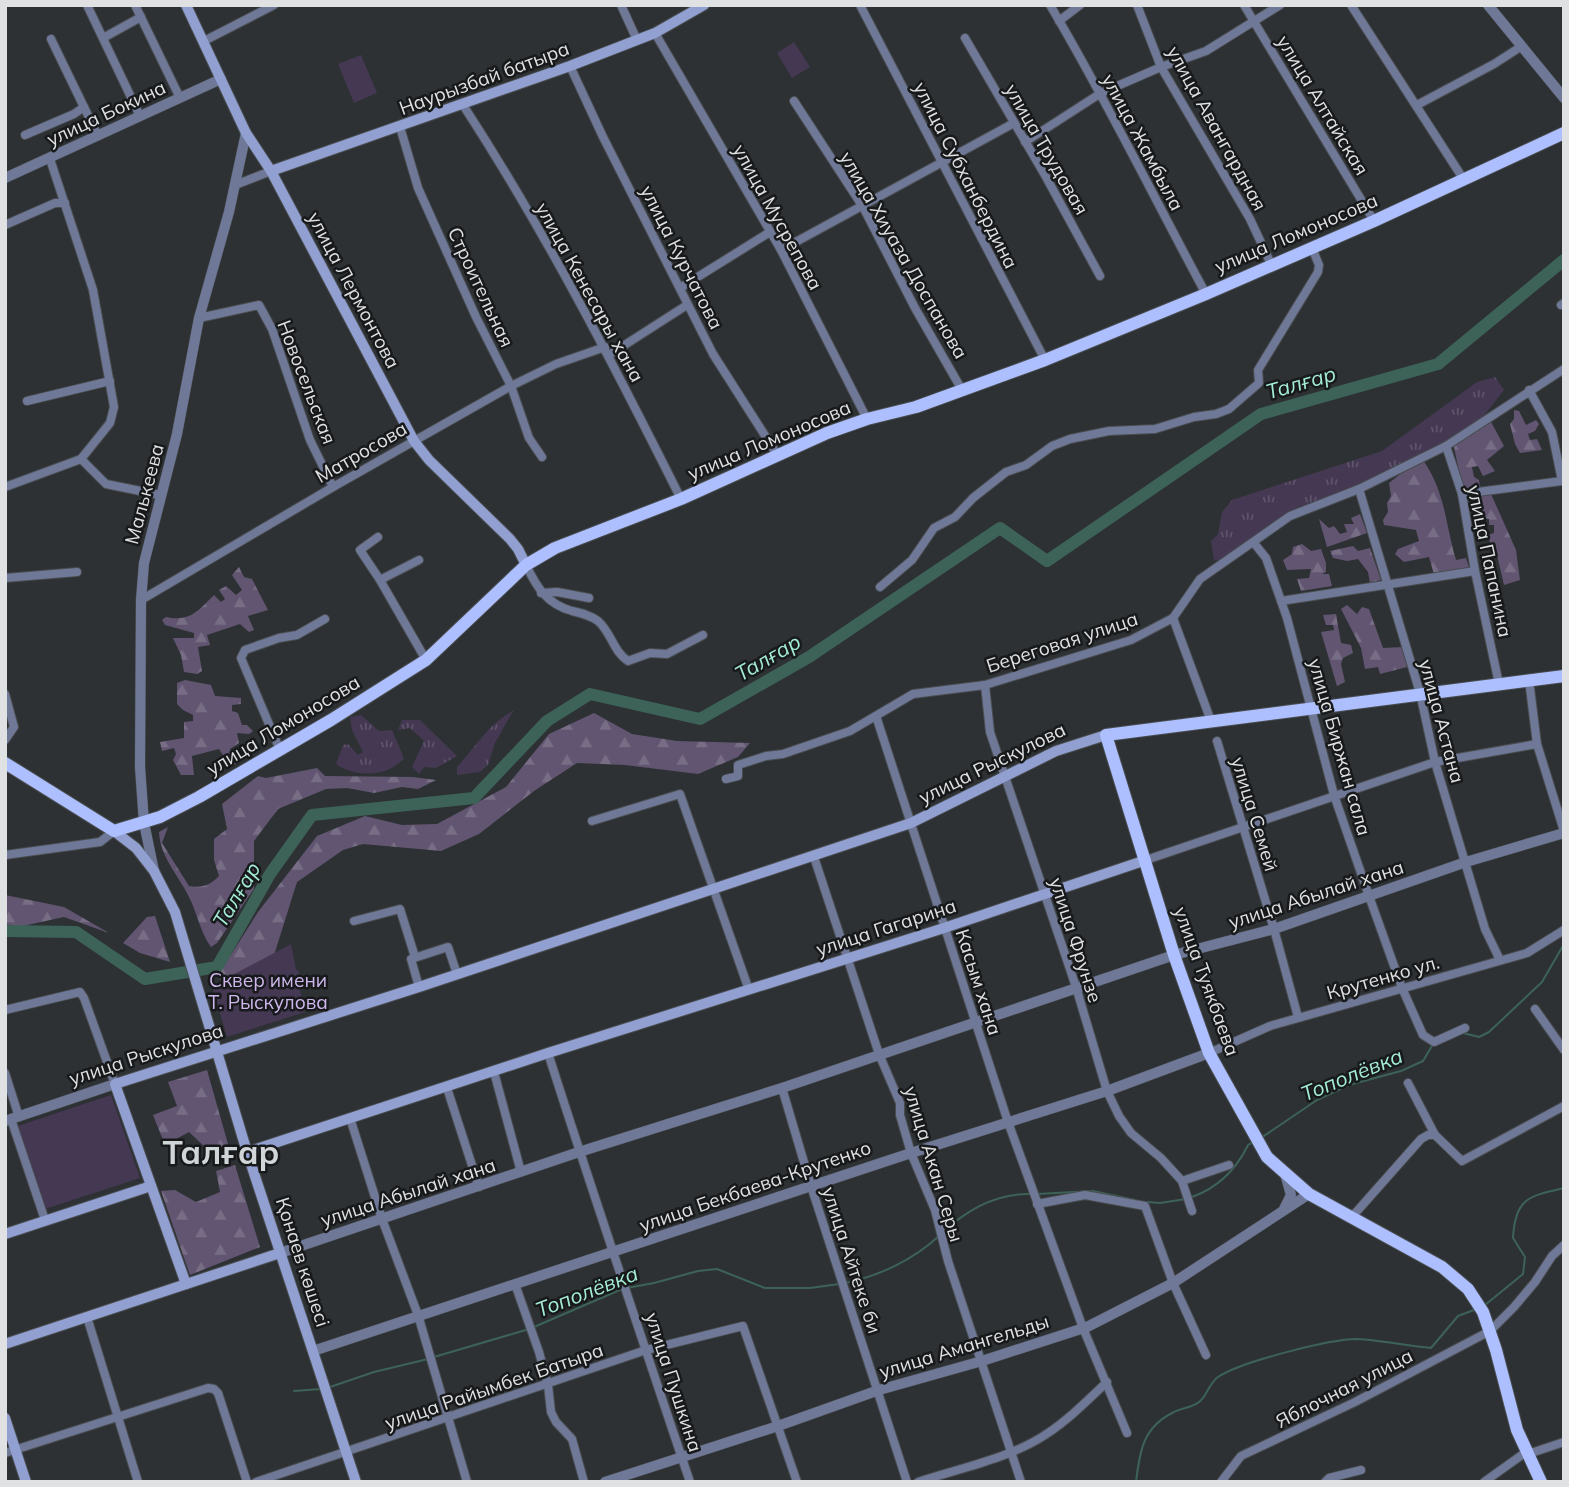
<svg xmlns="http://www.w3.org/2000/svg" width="1569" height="1487" viewBox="0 0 1569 1487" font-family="Mulish,sans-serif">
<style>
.grass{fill:url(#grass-tufts)}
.forest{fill:url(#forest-firs)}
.green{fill:#443852}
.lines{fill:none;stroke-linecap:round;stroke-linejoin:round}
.stream{stroke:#3d6358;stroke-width:2}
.river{stroke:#3d6358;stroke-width:12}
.minor-casing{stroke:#494d50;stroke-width:10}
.tertiary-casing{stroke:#494d50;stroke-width:11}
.secondary-casing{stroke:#494d50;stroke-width:12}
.primary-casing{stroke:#494d50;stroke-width:14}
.minor{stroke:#6f7897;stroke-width:8}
.tertiary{stroke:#6f7897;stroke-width:10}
.secondary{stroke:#92a0d1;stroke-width:10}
.primary{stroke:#adbffe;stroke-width:12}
.labels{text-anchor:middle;stroke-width:5;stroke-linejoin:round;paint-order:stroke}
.street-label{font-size:19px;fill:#dfe1e3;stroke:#17191a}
.park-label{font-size:19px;fill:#ceb7ec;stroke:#17191a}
.water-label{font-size:21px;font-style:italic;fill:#a4ecd6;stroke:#17191a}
.town-label{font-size:33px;font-weight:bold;fill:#d0d5d8;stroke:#17191a}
</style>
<defs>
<pattern id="grass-tufts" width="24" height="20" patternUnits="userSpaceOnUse" patternTransform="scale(1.75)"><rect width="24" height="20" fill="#443852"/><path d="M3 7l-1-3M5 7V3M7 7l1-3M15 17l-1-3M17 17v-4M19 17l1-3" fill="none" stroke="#5f546b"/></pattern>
<pattern id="forest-firs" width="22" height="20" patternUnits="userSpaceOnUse" patternTransform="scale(1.75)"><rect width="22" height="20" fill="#615571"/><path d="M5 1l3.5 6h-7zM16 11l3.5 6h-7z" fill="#776d85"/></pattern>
</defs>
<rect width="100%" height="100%" fill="#2d3134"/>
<g class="grass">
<path d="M1495 377 1504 390 1482 418 1459 432 1432 453 1382 477 1283 518 1227 561 1214 560 1211 541 1218 534 1222 512 1232 500 1382 451 1477 382Z"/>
<path d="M513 711 495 743 488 765 480 772 457 775V767C475 748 489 723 513 711Z"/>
<path d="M361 715 379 731 392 730 404 758C389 777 355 778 336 764L343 745 348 744 358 755 363 752 352 730 350 717Z"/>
<path d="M402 720H420L457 756 436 768 424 767 419 774 412 767 424 741 410 728 398 730Z"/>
</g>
<g class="forest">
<path d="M1514 410 1519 411 1526 425 1536 420 1539 424 1535 431 1528 434 1530 440 1537 439 1542 450 1520 453 1515 444 1510 424 1514 419Z"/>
<path d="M1490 420 1504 446 1487 460 1495 471 1483 476 1478 466 1472 467 1474 477 1479 480 1480 489 1463 491 1453 442Z"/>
<path d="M1423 460C1446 494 1445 523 1456 560L1466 558 1469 567 1435 578 1429 557 1404 562 1395 554 1398 549 1419 541 1416 530 1384 525 1383 520 1388 512 1387 503 1391 496 1389 483 1413 464Z"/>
<path d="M1491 494 1516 550 1520 580 1504 585 1497 555 1492 550 1488 535 1494 533V525H1489V519L1482 518V507L1476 506 1471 495Z"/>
<path d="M1360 514 1367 533 1327 547 1319 519 1329 528 1334 526 1340 534 1347 532 1344 524H1354L1351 518Z"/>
<path d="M1302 544 1311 551 1321 549 1326 563V572L1322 574H1329L1332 586 1301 591 1297 579 1309 578 1311 569 1287 570 1283 560 1292 554 1293 547Z"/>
<path d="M1353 546 1358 551 1370 548 1381 580 1370 583 1368 572 1358 559 1347 561 1333 558 1330 551Z"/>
<path d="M239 567 244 577 252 579 268 610 248 616 254 630 249 632 240 624 207 635 210 645 198 647 202 671 197 674 184 672 181 655 173 638H194V633L165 625 162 620 166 617C190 622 198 611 214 595L221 602 225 599 219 590 226 586 236 595 242 590 232 575Z"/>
<path d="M1347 605 1357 614 1362 607 1369 609 1383 648 1403 647 1407 667 1380 674 1378 667 1365 669 1361 648 1341 609Z"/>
<path d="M1336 614 1341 643 1351 645 1353 653 1343 658 1341 664 1345 682 1337 686 1321 632 1334 630 1333 625H1326L1323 615Z"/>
<path d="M185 680 211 685 215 696 241 698V704L232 705V711L238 713 242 725H247L253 731 249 734 237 733 239 743 230 749 236 764 227 767 224 757 219 749 192 756 194 775H181L173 760 176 754 174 748 162 751 160 742 184 738V722L193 721V715L183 710 177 704V683Z"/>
<path d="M594 713 632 734 677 741 750 743 738 757 698 774 625 765 577 763 534 791 479 834 441 851 363 844 343 850 297 882 275 952 265 975 239 997 219 978 220 972 258 912 317 836 365 816 402 825 437 824 506 787 549 734Z"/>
<path d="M317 768 325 776 413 777 436 780 418 789 402 787 374 793 347 788 326 789 278 809 254 841V889L217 943 211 947C201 933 198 917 191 901 181 878 160 858 159 832L168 827 162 843 189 886C202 888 209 886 219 876L214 860V839L227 829 222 804 258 776 266 778Z"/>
<path d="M5 895 64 907 109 933 64 917 18 927 5 924Z"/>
<path d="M155 916 170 962 140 953 123 943 147 917Z"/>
<path d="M207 1070 228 1144 210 1152 189 1132 165 1145 153 1115 177 1106 168 1082Z"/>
<path d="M235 1165 260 1247 190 1275 161 1191 175 1190 196 1202 220 1192 216 1171Z"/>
</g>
<g class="green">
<path d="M794 42 810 67 792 78 777 53Z"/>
<path d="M361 55 377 93 354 103 338 64Z"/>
<path d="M291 944 296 969 300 973 297 976 305 1012 227 1037 212 986Z"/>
<path d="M111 1095 140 1178 45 1209 18 1126Z"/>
</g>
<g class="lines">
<g class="stream">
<path d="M1463 1033 1479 1037 1489 1032 1542 982 1564 944"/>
<path d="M1261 1138 1317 1100 1349 1085 1401 1071 1423 1061 1433 1044"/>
<path d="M1037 1194 1093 1191 1135 1200"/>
<path d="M1192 1197C1217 1188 1236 1170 1248 1145L1253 1142"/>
<path d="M1147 1202 1160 1203 1186 1199"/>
<path d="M943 1232C968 1209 996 1193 1031 1194"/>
<path d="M845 1283C879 1276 913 1260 939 1236"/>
<path d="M627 1288 654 1283 698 1271 717 1269 765 1288H810L839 1284"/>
<path d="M1485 1305 1523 1274 1525 1257 1513 1238C1515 1198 1529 1196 1564 1188"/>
<path d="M534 1327 622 1289"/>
<path d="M434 1357 529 1329"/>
<path d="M330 1387 374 1372 428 1359"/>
<path d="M294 1391 321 1389"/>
<path d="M1136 1482C1140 1450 1143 1427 1174 1412 1181 1408 1194 1407 1199 1402 1207 1396 1209 1383 1218 1377 1240 1362 1330 1339 1357 1339 1381 1340 1407 1346 1431 1348L1458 1316 1474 1310"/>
</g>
<path class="river" d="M5 931 76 932 145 979 217 967 270 874 312 815 474 798 547 721 590 694 700 719 809 657 1000 528 1047 561 1261 414 1438 364 1564 260"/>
<g class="minor-casing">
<g id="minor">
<path d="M87 5 140 116"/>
<path d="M135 5 180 98"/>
<path d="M621 5 637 40"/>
<path d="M860 5 1045 360"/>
<path d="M1050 5C1106 99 1154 198 1206 294"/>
<path d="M1137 5 1161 67 1250 219 1272 266"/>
<path d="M1244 5 1374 221"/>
<path d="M1351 5 1464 180"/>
<path d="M1059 21 1080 5"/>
<path d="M655 33 781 250 867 419"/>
<path d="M103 38 141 17"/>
<path d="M965 38 1046 177 1100 276"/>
<path d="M51 39 98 136"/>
<path d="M204 41 274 5"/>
<path d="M570 66 603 137 713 354 778 456"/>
<path d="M794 101 863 207 915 308 962 390"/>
<path d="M463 105C545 231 614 365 681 499"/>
<path d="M1417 105 1494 64 1522 46"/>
<path d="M400 127 418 188 476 317 511 386 529 438 542 457"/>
<path d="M25 135 74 114 84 107"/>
<path d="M1025 142 1101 93 1161 67 1206 51 1280 5"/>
<path d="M50 159 93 290 114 407 110 423 81 459"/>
<path d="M235 185 271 171"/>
<path d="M5 225 55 203H65"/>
<path d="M781 250 1014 123"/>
<path d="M680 288 770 232"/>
<path d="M1561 305 1564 303"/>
<path d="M199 318 259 305 272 329 310 440 333 487"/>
<path d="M609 355 687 305"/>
<path d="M27 401 110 381"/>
<path d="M1446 446 1462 494 1475 571 1499 684"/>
<path d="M5 487 81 459 106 484 160 495"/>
<path d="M1359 489 1420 693 1435 762 1485 929 1500 960"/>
<path d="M1462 494 1562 481 1552 432 1529 390"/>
<path d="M378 537 360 550 380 580 426 660"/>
<path d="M1254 543 1266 558 1287 618 1334 795 1369 896 1402 988 1423 1035 1434 1042 1465 1028"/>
<path d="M526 565C537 588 547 604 572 611 581 613 590 615 598 621 611 632 613 651 628 661L650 653 667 654 703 635"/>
<path d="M5 578 77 572"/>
<path d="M380 580 419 560"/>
<path d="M880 587 912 560 934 528 955 517 973 498 1006 472 1026 465 1052 446 1070 439 1109 431 1155 429 1194 417 1216 414 1229 409 1259 383 1258 370 1318 272 1319 265 1312 248"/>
<path d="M541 593 557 592 589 598"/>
<path d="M141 600 333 487 511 386 556 364 605 347"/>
<path d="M1281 601 1475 571"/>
<path d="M1173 618 1211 721"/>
<path d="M1529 680 1537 744 1564 831"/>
<path d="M985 685 990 732 1076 987 1107 1091 1119 1116 1131 1133 1161 1158 1182 1181 1192 1211"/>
<path d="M5 694 14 727 5 740"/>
<path d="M876 716 1008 1122 1083 1328 1127 1433"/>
<path d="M1217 741 1274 929 1298 1017"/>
<path d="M280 750 241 658 245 650 279 638 297 635 325 619"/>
<path d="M726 779 738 776V765L766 756 783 754 850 731 913 694 985 685 1131 640 1173 618 1200 579 1290 516 1359 489 1446 446 1564 369"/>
<path d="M592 821 680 794 749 990"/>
<path d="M5 855 100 842 114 831"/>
<path d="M814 857 879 1054 900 1103V1115L911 1153 935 1210 948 1261 1021 1482"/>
<path d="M1146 860 1435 762 1537 744"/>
<path d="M354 921 400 909 415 957"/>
<path d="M419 987 411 959 448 947 457 974"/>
<path d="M1535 1009 1564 1050"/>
<path d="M5 1010 80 992 84 998 115 1084"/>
<path d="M548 1053C594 1197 642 1339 690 1482"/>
<path d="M1209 1053 1270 1026 1527 953 1564 930"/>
<path d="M494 1072 521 1172"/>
<path d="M5 1073 19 1117"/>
<path d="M1408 1083 1435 1135 1462 1161 1564 1106"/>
<path d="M447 1088 479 1187"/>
<path d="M782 1088 811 1186 907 1482"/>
<path d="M350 1118 382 1219 418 1315 467 1482"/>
<path d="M11 1119 45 1220"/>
<path d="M1182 1181 1229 1165"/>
<path d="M1037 1204 1085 1195 1145 1206 1173 1283 1206 1355"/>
<path d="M1351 1218 1421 1139 1428 1135H1435"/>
<path d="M515 1284 539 1352 548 1385 551 1412 556 1422 572 1439 584 1482"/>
<path d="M87 1317 138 1482"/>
<path d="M5 1453 208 1388 214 1389 218 1393 247 1482"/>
<path d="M256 1482 646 1350 743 1326 797 1482"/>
<path d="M918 1482C960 1468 1008 1459 1045 1435 1068 1420 1087 1401 1107 1382"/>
<path d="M1221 1482 1241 1456 1355 1402 1490 1331 1514 1307 1535 1282 1552 1256 1564 1245"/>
<path d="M1325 1482 1329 1478 1361 1470"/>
<path d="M1484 1482 1526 1452H1534L1564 1442"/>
</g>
</g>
<g class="tertiary-casing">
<g id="tertiary">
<path d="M1488 5 1564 98"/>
<path d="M5 178 221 79"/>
<path d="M154 871 144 823 140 767 141 600 144 563 177 434 199 318 229 212 246 133"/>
<path d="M5 1121 115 1084"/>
<path d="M1284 1209 1291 1195 1285 1174"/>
<path d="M280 1253 579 1152 782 1088 1174 955 1274 929 1466 862 1564 833"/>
<path d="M313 1351 911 1153 1107 1091 1209 1053"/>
<path d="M605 1482 778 1426 879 1390 982 1361 1087 1327 1173 1283 1309 1194"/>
</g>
</g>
<g class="secondary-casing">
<g id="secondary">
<path d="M186 5 246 133 271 171 414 441 429 460 510 539 518 549 526 565"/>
<path d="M271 171 570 66 655 33 704 5"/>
<path d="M114 831 136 848 154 871 175 912 247 1152 356 1482"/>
<path d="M247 1152 548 1053 944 928 1146 860"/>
<path d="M5 1234 151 1186"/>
<path d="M186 1284 115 1084 419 987 911 823 1056 751 1106 735"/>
<path d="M5 1344 280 1253"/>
<path d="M5 1418 26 1482"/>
</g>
</g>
<g class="primary-casing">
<g id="primary">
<path d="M5 763 114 831 160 817 199 797 331 720 426 660 526 565 555 548 681 499 827 433 867 419 916 407 1045 360 1206 294 1374 221 1564 133"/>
<path d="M1541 1482 1517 1430 1496 1350 1483 1312 1468 1289 1442 1267 1309 1194 1267 1157 1209 1053 1174 955 1106 735 1564 676"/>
</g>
</g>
<use href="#minor" class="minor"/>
<use href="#tertiary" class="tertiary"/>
<use href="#secondary" class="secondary"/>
<use href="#primary" class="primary"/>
</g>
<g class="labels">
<g class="street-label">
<text transform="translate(484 78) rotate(-20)" y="7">Наурызбай батыра</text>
<text transform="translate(1323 105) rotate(59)" y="7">улица Алтайская</text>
<text transform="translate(106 113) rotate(-25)" y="7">улица Бокина</text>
<text transform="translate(1217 128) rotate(61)" y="7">улица Авангардная</text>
<text transform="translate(1143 142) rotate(62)" y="7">улица Жамбыла</text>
<text transform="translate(1047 149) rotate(60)" y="7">улица Трудовая</text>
<text transform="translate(966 175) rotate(63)" y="7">улица Субханбердина</text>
<text transform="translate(778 217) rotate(61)" y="7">улица Мусрепова</text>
<text transform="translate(1296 233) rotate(-23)" y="7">улица Ломоносова</text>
<text transform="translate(904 255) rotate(60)" y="7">улица Хиуаза Доспанова</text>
<text transform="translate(682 257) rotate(63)" y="7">улица Курчатова</text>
<text transform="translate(481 287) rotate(65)" y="7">Строительная</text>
<text transform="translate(354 290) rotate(62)" y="7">улица Лермонтова</text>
<text transform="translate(590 292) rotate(61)" y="7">улица Кенесары хана</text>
<text transform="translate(307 382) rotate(69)" y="7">Новосельская</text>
<text transform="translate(769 440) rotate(-23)" y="7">улица Ломоносова</text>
<text transform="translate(361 452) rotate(-30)" y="7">Матросова</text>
<text transform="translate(144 494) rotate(-75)" y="7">Малькеева</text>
<text transform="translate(1490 561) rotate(78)" y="7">улица Папанина</text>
<text transform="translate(1062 642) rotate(-18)" y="7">Береговая улица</text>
<text transform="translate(1442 721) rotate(75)" y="7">улица Астана</text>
<text transform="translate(283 725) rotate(-31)" y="7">улица Ломоносова</text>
<text transform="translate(1340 747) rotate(74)" y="7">улица Биржан сала</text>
<text transform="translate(992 763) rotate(-26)" y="7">улица Рыскулова</text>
<text transform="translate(1255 814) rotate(73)" y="7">улица Семей</text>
<text transform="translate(1316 894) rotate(-18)" y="7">улица Абылай хана</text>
<text transform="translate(886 927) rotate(-18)" y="7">улица Гагарина</text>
<text transform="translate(1076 940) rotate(72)" y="7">улица Фрунзе</text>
<text transform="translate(1383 977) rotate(-16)" y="7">Крутенко ул.</text>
<text transform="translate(1207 981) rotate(70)" y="7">улица Туякбаева</text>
<text transform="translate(979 982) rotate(72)" y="7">Касым хана</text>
<text transform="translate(146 1054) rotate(-18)" y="7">улица Рыскулова</text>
<text transform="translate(934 1164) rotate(73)" y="7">улица Акан Серы</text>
<text transform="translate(755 1186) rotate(-19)" y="7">улица Бекбаева-Крутенко</text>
<text transform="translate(408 1192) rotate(-18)" y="7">улица Абылай хана</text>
<text transform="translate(852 1260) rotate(72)" y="7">улица Айтеке би</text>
<text transform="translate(303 1262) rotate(72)" y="7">Қонаев көшесі</text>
<text transform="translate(964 1346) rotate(-17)" y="7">улица Амангельды</text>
<text transform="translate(674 1382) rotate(72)" y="7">улица Пушкина</text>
<text transform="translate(494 1386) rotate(-19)" y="7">улица Райымбек Батыра</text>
<text transform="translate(1344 1388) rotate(-27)" y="7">Яблочная улица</text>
</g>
<g class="park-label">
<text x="268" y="987">Сквер имени<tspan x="268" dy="22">Т. Рыскулова</tspan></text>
</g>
<g class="water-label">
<text transform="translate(1301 383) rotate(-16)" y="7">Талғар</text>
<text transform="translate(768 658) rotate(-30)" y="7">Талғар</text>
<text transform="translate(237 895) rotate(-59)" y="7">Талғар</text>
<text transform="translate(1352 1075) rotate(-22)" y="7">Тополёвка</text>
<text transform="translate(587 1292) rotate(-21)" y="7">Тополёвка</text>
</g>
<g class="town-label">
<text x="221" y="1164">Талғар</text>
</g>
</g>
<rect width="1569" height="1487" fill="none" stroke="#dfe1e3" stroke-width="14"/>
</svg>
